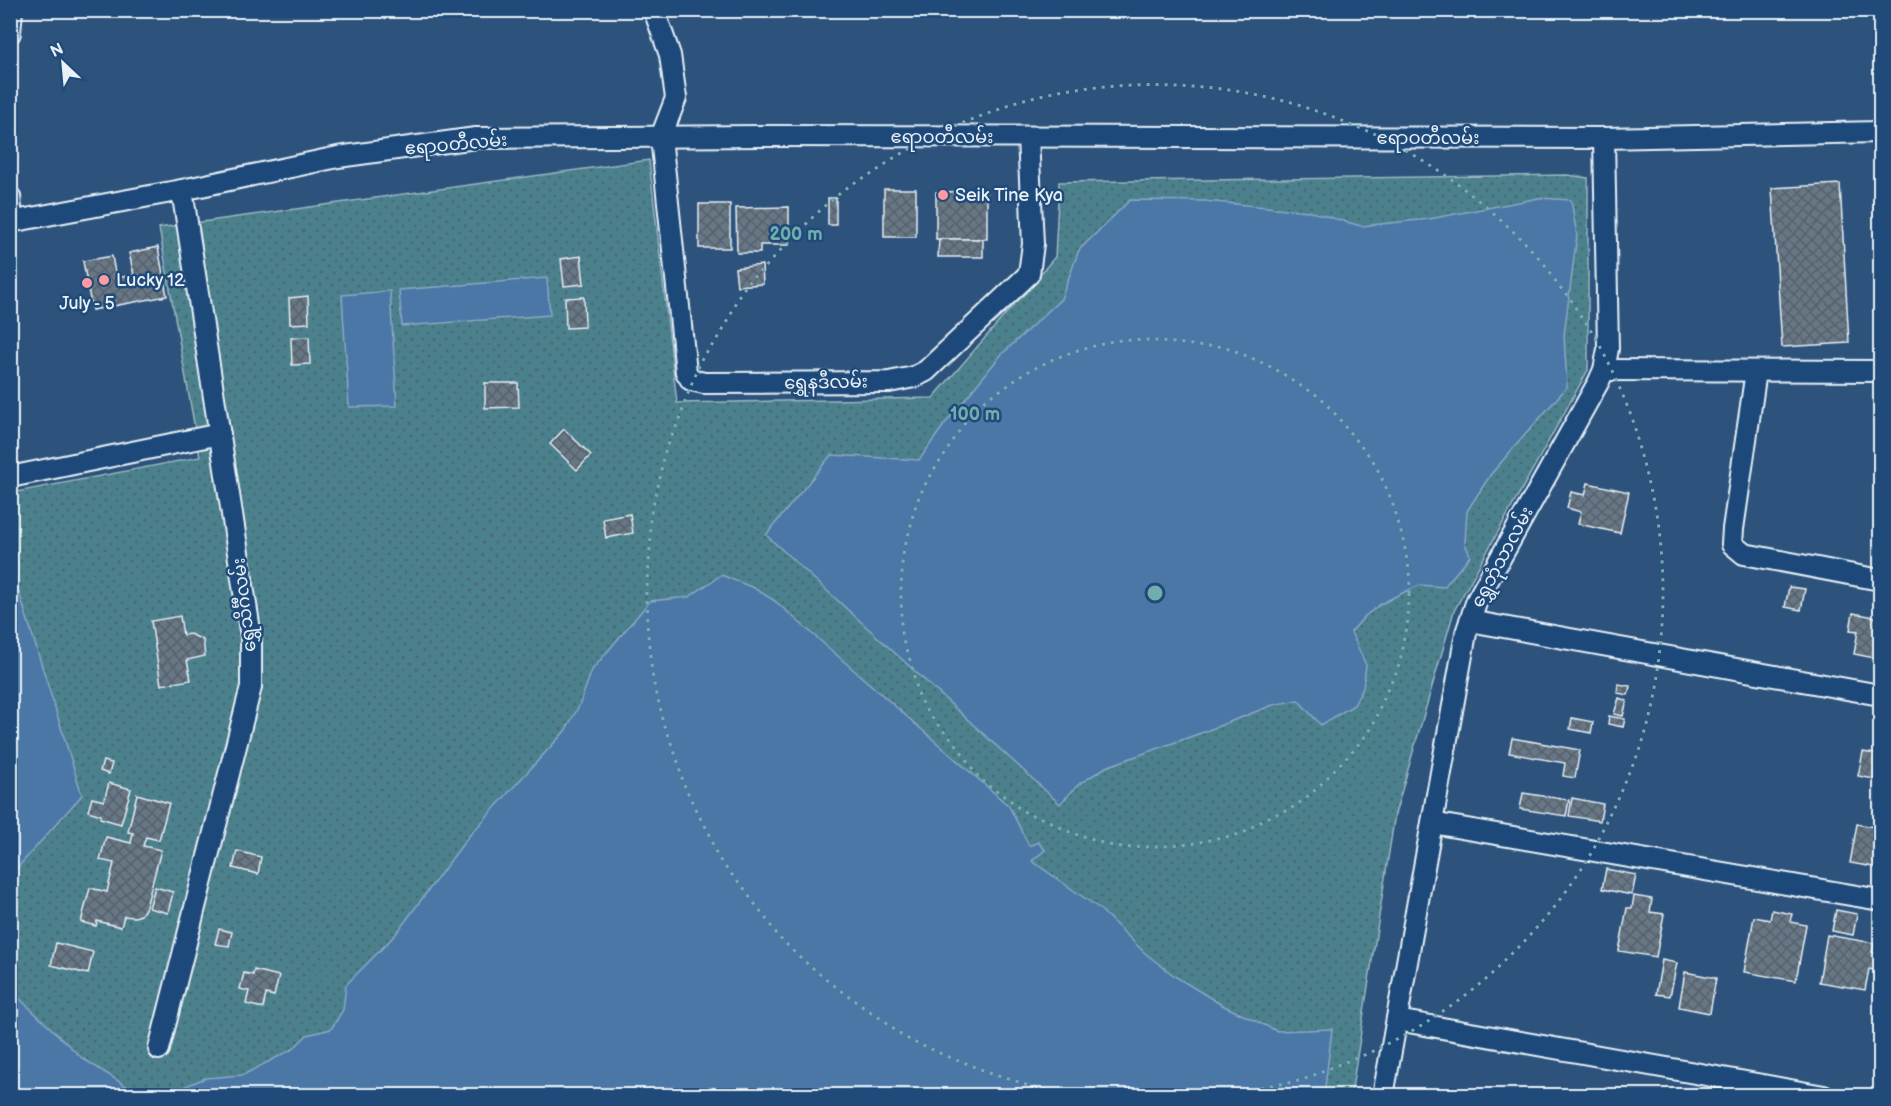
<svg xmlns="http://www.w3.org/2000/svg" width="1891" height="1106" viewBox="0 0 1891 1106" font-family="'Balsamiq Sans','Noto Sans Myanmar',sans-serif">
<style>
.grass{fill:url(#grass-dots);stroke:#9ab8c2;stroke-width:1.5}
.water{fill:#4b77a6;stroke:#8aa8c7;stroke-width:1.5}
.building{fill:url(#building-cross-hatch);stroke:#e8f1f8;stroke-width:1.5}
.lines{fill:none;stroke-linecap:round;stroke-linejoin:round}
.street-casing{stroke:#e8f1f8;stroke-width:24}
.street{stroke:#1f4a7a;stroke-width:20}
.ring{fill:none;stroke:#71adac;stroke-width:3;stroke-dasharray:3 6}
.poi-dot{fill:#ff9aa2;stroke:#1f4a7a;stroke-width:2}
.labels{text-anchor:middle;stroke-width:5;stroke-linejoin:round;paint-order:stroke}
.street-label{font-size:18px;fill:#e8f1f8;stroke:#1f4a7a}
.poi-label{font-size:18px;fill:#e8f1f8;stroke:#1f4a7a;text-anchor:start}
.centre{fill:#71adac;stroke:#1f4a7a;stroke-width:3}
.ring-label{font-size:18px;text-anchor:middle;font-weight:bold;fill:#71adac;stroke:#1f4a7a;stroke-width:5;stroke-linejoin:round;paint-order:stroke}
</style>
<defs>
<pattern id="grass-dots" width="8" height="8" patternUnits="userSpaceOnUse" patternTransform="scale(1.5)"><rect width="8" height="8" fill="#4c808d"/><path d="M2 2h.1M6 6h.1" fill="none" stroke="#49676f" stroke-width="1.8" stroke-linecap="round"/></pattern>
<pattern id="building-cross-hatch" width="8" height="8" patternUnits="userSpaceOnUse" patternTransform="scale(1.5)"><rect width="8" height="8" fill="#667786"/><path d="M0 0l8 8M0 8l8-8" fill="none" stroke="#566068"/></pattern>
</defs>
<rect width="100%" height="100%" fill="#2d537c"/>
<filter id="ink" filterUnits="userSpaceOnUse"><feTurbulence type="fractalNoise" baseFrequency=".0167" numOctaves="2"/><feDisplacementMap in="SourceGraphic" scale="12" xChannelSelector="R" yChannelSelector="G"/><feConvolveMatrix kernelMatrix="1 2 1 2 8 2 1 2 1" color-interpolation-filters="sRGB"/></filter>
<g filter="url(#ink)">
<path class="grass" d="M649 160 677 403 933 398 1055 257 1059 182 1567 175 1588 178V370L1454 611 1395 814 1351 1095 11 1096V493L200 457 159 228Z"/>
<g class="water">
<path d="M1539 198 1571 200 1577 235 1564 335 1567 387 1491 474 1467 511 1465 543 1470 556 1444 587 1420 585 1398 595 1381 604 1365 616 1351 632 1366 665 1363 688 1354 705 1321 725 1298 700 1273 705 1201 733 1106 767 1079 784 1060 804 766 535 831 455 919 460 944 425 1001 355 1061 299 1079 250 1130 200 1205 201 1308 211 1361 226 1429 219Z"/>
<path d="M547 278 550 315 402 326 399 290Z"/>
<path d="M390 291 397 406 349 407 342 295Z"/>
<path d="M10 563 82 795 11 875H10Z"/>
<path d="M721 575 754 588 775 601 1009 806 1029 846 1038 842 1045 850 1032 861 1100 909 1146 954 1176 977 1222 1005 1277 1031 1332 1029 1324 1095H11V984L19 998 82 1058 129 1088 179 1089 205 1078 243 1075 293 1049 307 1035 331 1029 343 1010 346 985 395 935 468 837 565 731 579 706 592 670 650 601 689 597Z"/>
</g>
<g class="building">
<path d="M1840 184 1849 343 1782 347 1772 188Z"/>
<rect x="884" y="189" width="32" height="48"/>
<path d="M987 191V239H936V192Z"/>
<rect x="828" y="198" width="8" height="27"/>
<rect x="699" y="204" width="31" height="44"/>
<path d="M789 207V245H760V253H737L736 208Z"/>
<path d="M939 239H983V257H938Z"/>
<path d="M158 247 167 296 92 310 83 261 112 256 116 278 134 275 129 253Z"/>
<path d="M581 256 584 284 564 286 561 259Z"/>
<path d="M762 265 763 284 737 286 735 268Z"/>
<path d="M1880 276V349H1878V331H1875L1874 277Z"/>
<path d="M308 296 309 323 290 324 289 298Z"/>
<path d="M584 297 585 327 566 328 565 298Z"/>
<path d="M309 337 310 364 292 365 291 338Z"/>
<path d="M485 383H518L519 407 485 408Z"/>
<path d="M564 429 591 455 577 470 550 444Z"/>
<path d="M1588 483 1629 492 1620 533 1578 524 1581 512 1567 508 1571 492 1585 495Z"/>
<path d="M630 514 633 533 606 538 603 519Z"/>
<path d="M1789 587 1805 589 1801 610 1785 607Z"/>
<path d="M1853 613 1880 618 1879 625 1880 626V659L1854 654 1858 631 1850 630Z"/>
<path d="M180 616 183 635 190 634 203 640 205 656 187 660 191 680 161 685 151 621Z"/>
<path d="M1618 684 1630 686 1628 695 1617 693Z"/>
<path d="M1619 698 1627 701 1623 716 1614 714Z"/>
<path d="M1609 716 1625 719 1623 727 1608 724Z"/>
<path d="M1572 718 1593 722 1591 733 1570 729Z"/>
<path d="M1512 738 1580 750 1575 778 1563 776 1565 763 1509 753Z"/>
<path d="M1863 752 1880 755V780L1858 776Z"/>
<path d="M103 761 112 763 109 774 100 771Z"/>
<path d="M109 783 131 789 121 824 100 818 101 815 88 811 92 798 104 801Z"/>
<path d="M1523 793 1569 800 1566 816 1520 809Z"/>
<path d="M137 794 169 803 159 840 146 837 143 846 161 850 146 907 141 915 135 917 124 916 121 927 97 921 96 926 81 922 90 888 107 892 114 863 100 860 106 837 131 843 133 833 128 832Z"/>
<path d="M1572 798 1603 804 1600 821 1569 816Z"/>
<path d="M1857 824 1880 828V868L1850 863Z"/>
<path d="M237 851 261 857 258 874 233 868Z"/>
<path d="M1606 869 1636 875 1632 895 1602 889Z"/>
<path d="M155 887 173 892 168 913 149 908Z"/>
<path d="M1634 896 1652 899 1650 912 1664 914 1656 957 1619 951 1627 908H1632Z"/>
<path d="M1772 910 1792 914 1790 922 1806 925 1796 981 1744 972 1754 917 1770 920Z"/>
<path d="M1836 910 1857 914 1853 935 1832 931Z"/>
<path d="M219 929 232 932 229 946 215 944Z"/>
<path d="M1827 935 1874 943 1872 952 1880 954V971L1869 969 1865 990 1819 982Z"/>
<path d="M56 943 93 952 88 974 51 965Z"/>
<path d="M1662 960 1677 963 1670 996 1656 994Z"/>
<path d="M254 970 279 976 274 996 266 994 263 1008 246 1004 249 991 240 989 244 973 253 975Z"/>
<path d="M1685 972 1716 978 1710 1013 1679 1007Z"/>
</g>
<g class="lines">
<g class="street-casing">
<g id="street">
<path d="M654 10 670 55 676 98 661 137 686 372 691 380 704 383 889 382 914 377 926 371 1029 274 1033 244 1028 137"/>
<path d="M10 33 12 10"/>
<path d="M10 197 12 221"/>
<path d="M10 222 182 190 338 157 476 138 763 136 1604 138 1880 132"/>
<path d="M1604 370 1880 371"/>
<path d="M1756 371 1733 529 1732 544 1744 554 1880 580"/>
<path d="M10 477 220 434"/>
<path d="M1470 621 1880 695"/>
<path d="M1432 823 1880 900"/>
<path d="M1397 1020 1824 1096"/>
<path d="M159 1049 251 687V637L182 190"/>
<path d="M1383 1096 1466 633 1477 600 1599 381 1604 370 1608 349 1604 138"/>
</g>
</g>
<use href="#street" class="street"/>
</g>
</g>
<g class="ring">
<circle cx="1155" cy="593" r="254"/>
<path d="M1080 1095A508 508 0 1 1 1230 1095"/>
</g>
<g class="poi-dot">
<circle cx="943" cy="195" r="6"/>
<circle cx="104" cy="280" r="6"/>
<circle cx="87" cy="283" r="6"/>
</g>
<g class="labels">
<g class="street-label">
<text x="942" y="143">ဧရာဝတီလမ်း</text>
<text x="1428" y="144">ဧရာဝတီလမ်း</text>
<text transform="translate(456 144) rotate(-5)" y="6">ဧရာဝတီလမ်း</text>
<text transform="translate(826 382) rotate(-1)" y="6">ရွှေနဒီလမ်း</text>
<text transform="translate(1502 557) rotate(-62)" y="6">ရွှေဘုံသာလမ်း</text>
<text transform="translate(244 605) rotate(-97)" y="6">ရွှေသိင်္ဂီလမ်း</text>
</g>
<g class="poi-label">
<text x="955" y="201">Seik Tine Kya</text>
<text x="116" y="286">Lucky 12</text>
<text x="87" y="309" text-anchor="middle">July - 5</text>
</g>
</g>
<circle cx="1155" cy="593" r="9" class="centre"/>
<g class="ring-label">
<text x="796" y="240">200 m</text>
<text x="975" y="420">100 m</text>
</g>
<rect width="1891" height="1106" fill="none" stroke="#1f4a7a" stroke-width="36"/>
<rect x="18" y="18" width="1855" height="1070" fill="none" stroke="#e8f1f8" stroke-width="2" filter="url(#ink)"/>
<g transform="translate(63 63) rotate(334)" stroke="#1f4a7a" stroke-width="4.5" paint-order="stroke">
<path d="M0-4.5L10 22L0 15L-10 22Z" fill="#e8f1f8"/>
<text y="-9" font-size="16" font-weight="bold" text-anchor="middle" fill="#e8f1f8">N</text>
</g>
</svg>
